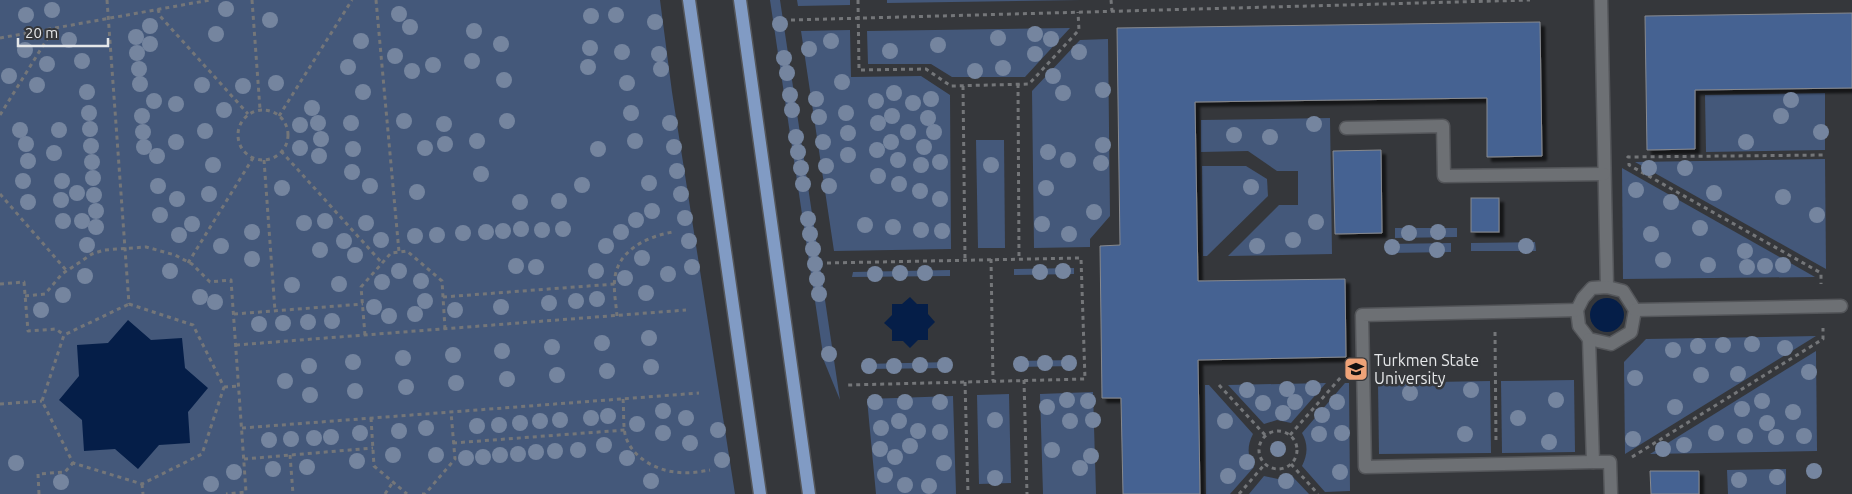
<svg xmlns="http://www.w3.org/2000/svg" width="1852" height="494" viewBox="0 0 1852 494" font-family="Ubuntu,sans-serif">
<style>
.green{fill:#44587a}
.water{fill:#051e48}
.building{fill:#456292;stroke:#87898e;filter:url(#shadow)}
.lines{fill:none;stroke-linecap:round;stroke-linejoin:round}
.lane-casing{stroke:#54565a;stroke-width:15}
.primary-casing{stroke:#54565a;stroke-width:15}
.path{stroke:#747679;stroke-width:3;stroke-dasharray:4 4;stroke-linecap:butt}
.lane{stroke:#6d7074;stroke-width:12}
.primary{stroke:#819bc4;stroke-width:12}
.tree{fill:#75859f}
.labels{text-anchor:middle;stroke-width:5;stroke-linejoin:round;paint-order:stroke}
.poi-label{font-size:16px;fill:#e5e7e9;stroke:#35373b;text-anchor:start}
</style>
<defs>
<filter id="shadow"><feDropShadow dx="4.5" dy="4.5" stdDeviation="1" flood-color="#0009"/></filter>
</defs>
<rect width="100%" height="100%" fill="#35373b"/>
<g class="green">
<path d="M0 0H660L672 92 735 494H0Z"/>
<path d="M770 0H780L840 400 824 361Z"/>
<path d="M797 0H850V5L798 6Z"/>
<path d="M887 0H1081L887 3Z"/>
<path d="M1070 28 1025 77H952L931 64H868L867 31Z"/>
<path d="M850 30 851 77 921 76 950 95 951 249 834 251 801 31Z"/>
<path d="M1108 39 1110 216 1090 239V247L1034 248 1032 91 1080 40Z"/>
<path d="M1825 93V150L1706 152 1705 95Z"/>
<path d="M1330 118 1332 254 1228 256 1279 205H1298V171H1277L1248 151 1201 152V120Z"/>
<path d="M976 140H1004L1005 248H978Z"/>
<path d="M1825 159 1826 269 1635 162Z"/>
<path d="M1202 166H1246L1267 179 1268 196 1207 256H1203Z"/>
<path d="M1622 168 1815 277 1623 279Z"/>
<path d="M1395 228H1457V237L1395 238Z"/>
<path d="M1535 242 1536 251H1471V243Z"/>
<path d="M1451 243V252L1388 253 1387 244Z"/>
<path d="M1074 268V274L1014 275V269Z"/>
<path d="M950 270V276L852 277 853 272Z"/>
<path d="M1816 336 1625 454 1624 362 1646 339Z"/>
<path d="M1816 351 1817 451 1650 454Z"/>
<path d="M1074 360 1075 366 1015 367V361Z"/>
<path d="M951 362V368L864 369 863 364Z"/>
<path d="M1574 380 1575 452 1502 453 1501 381Z"/>
<path d="M1490 381 1491 453 1379 454 1378 383Z"/>
<path d="M1326 383 1291 423 1277 420 1264 424 1228 385Z"/>
<path d="M1345 383H1349L1350 491 1325 492 1302 466C1308 454 1308 444 1302 433Z"/>
<path d="M1205 385H1209L1253 434C1247 446 1247 455 1254 467L1230 494H1206Z"/>
<path d="M1093 392 1096 494H1043L1040 394Z"/>
<path d="M1009 394 1011 483 979 484 977 395Z"/>
<path d="M953 396 956 494H876L867 399Z"/>
<path d="M1786 469V494H1728L1727 470Z"/>
<path d="M1264 476 1278 479 1292 476 1309 494H1249Z"/>
</g>
<g class="water">
<path d="M910 297 917 304H928V314L935 322 928 329V340H918L910 348 903 341H892V330L884 323 892 315V304H902Z"/>
<circle cx="1607" cy="315" r="17"/>
<path d="M128 320 151 340 182 338 185 368 208 388 188 412 190 443 159 445 138 469 115 449 84 451 82 420 59 400 79 376 77 345 108 343Z"/>
</g>
<g class="building">
<path d="M1852 13V88L1695 90V149L1647 150 1645 16Z"/>
<path d="M1540 22 1542 156 1487 157V98L1195 102 1198 281 1345 279 1346 357 1198 360 1200 494H1123L1121 398H1102L1100 246 1120 245 1117 28Z"/>
<path d="M1381 150 1382 233 1335 234 1333 151Z"/>
<rect x="1471" y="198" width="28" height="34"/>
<path d="M1650 471H1699V494H1651Z"/>
</g>
<g class="lines">
<g class="lane-casing">
<g id="lane">
<path d="M1601 0 1607 287"/>
<path d="M1346 128 1443 126 1444 176 1604 174"/>
<path d="M1607 287 1623 291 1635 310 1631 332 1611 344 1589 339 1579 326 1577 310 1583 298 1592 288Z"/>
<path d="M1577 310 1362 315 1365 467 1593 462"/>
<path d="M1635 310 1841 306"/>
<path d="M1589 339 1593 462H1610L1611 494"/>
</g>
</g>
<g class="primary-casing">
<g id="primary">
<path d="M689 0 760 494"/>
<path d="M740 0 809 494"/>
</g>
</g>
<g class="path">
<path d="M107 0 129 304"/>
<path d="M252 0 260 109"/>
<path d="M376 0 399 252"/>
<path d="M858 0 859 70 926 69 951 86 1029 84 1079 30 1078 12"/>
<path d="M1111 0 1112 11"/>
<path d="M158 9 160 16 248 114"/>
<path d="M791 20 1530 0"/>
<path d="M0 38 210 0"/>
<path d="M1018 84 1019 258"/>
<path d="M963 86 965 260"/>
<circle cx="263" cy="135" r="25"/>
<path d="M0 115 49 36V29"/>
<path d="M279 116 352 0"/>
<path d="M281 151 382 263"/>
<path d="M1627 156 1628 157 1825 155"/>
<path d="M264 160 275 311"/>
<path d="M1629 163V165L1821 273V284"/>
<path d="M0 194 66 270"/>
<path d="M991 259 993 381"/>
<path d="M188 263 253 158"/>
<path d="M827 263 1081 258 1085 379 848 385"/>
<path d="M0 284 24 282 28 331 56 329 64 335"/>
<path d="M25 296 45 294 62 274 92 254 104 250 146 247 175 255 192 264 210 282 231 280 246 492 226 494"/>
<path d="M443 297 615 284"/>
<path d="M129 304 193 325 224 387 202 454 142 484 73 463 42 401 64 335Z"/>
<path d="M234 314 363 304"/>
<path d="M617 316C616 303 613 289 615 277 619 249 649 236 673 232"/>
<path d="M1495 332 1496 443"/>
<path d="M365 335 361 287 391 253 407 251 442 281 445 329"/>
<path d="M236 345 686 310"/>
<path d="M1024 380 1027 494"/>
<path d="M965 382 968 494"/>
<path d="M1219 385 1265 435"/>
<path d="M224 387 239 386"/>
<path d="M623 399C624 411 623 423 625 434 630 456 655 470 675 472 687 474 699 472 710 470"/>
<path d="M0 404 42 401"/>
<path d="M371 418 374 466 407 494"/>
<path d="M242 428 699 393"/>
<circle cx="1278" cy="450" r="19"/>
<path d="M1290 435 1341 377"/>
<path d="M453 443 625 430"/>
<path d="M290 455 293 494"/>
<path d="M1632 457 1823 339V328"/>
<path d="M244 459 373 448"/>
<path d="M1291 464 1318 494"/>
<path d="M142 484 143 494"/>
<path d="M39 494 38 474 65 472 73 463"/>
<path d="M385 494 393 482"/>
<path d="M422 494H425L455 459 451 412"/>
<path d="M1239 494 1265 464"/>
</g>
<use href="#lane" class="lane"/>
<use href="#primary" class="primary"/>
</g>
<g class="tree">
<circle cx="226" cy="9" r="8"/>
<circle cx="52" cy="10" r="8"/>
<circle cx="399" cy="14" r="8"/>
<circle cx="26" cy="15" r="8"/>
<circle cx="616" cy="15" r="8"/>
<circle cx="591" cy="16" r="8"/>
<circle cx="270" cy="20" r="8"/>
<circle cx="655" cy="22" r="8"/>
<circle cx="780" cy="24" r="8"/>
<circle cx="150" cy="26" r="8"/>
<circle cx="410" cy="27" r="8"/>
<circle cx="474" cy="31" r="8"/>
<circle cx="216" cy="34" r="8"/>
<circle cx="1035" cy="34" r="8"/>
<circle cx="136" cy="37" r="8"/>
<circle cx="998" cy="38" r="8"/>
<circle cx="1051" cy="39" r="8"/>
<circle cx="69" cy="40" r="8"/>
<circle cx="361" cy="41" r="8"/>
<circle cx="831" cy="41" r="8"/>
<circle cx="150" cy="44" r="8"/>
<circle cx="501" cy="44" r="8"/>
<circle cx="938" cy="45" r="8"/>
<circle cx="590" cy="48" r="8"/>
<circle cx="809" cy="49" r="8"/>
<circle cx="25" cy="50" r="8"/>
<circle cx="890" cy="51" r="8"/>
<circle cx="622" cy="52" r="8"/>
<circle cx="1079" cy="52" r="8"/>
<circle cx="137" cy="53" r="8"/>
<circle cx="659" cy="54" r="8"/>
<circle cx="1035" cy="54" r="8"/>
<circle cx="395" cy="56" r="8"/>
<circle cx="784" cy="58" r="8"/>
<circle cx="82" cy="61" r="8"/>
<circle cx="472" cy="61" r="8"/>
<circle cx="47" cy="64" r="8"/>
<circle cx="433" cy="65" r="8"/>
<circle cx="348" cy="67" r="8"/>
<circle cx="588" cy="67" r="8"/>
<circle cx="1003" cy="68" r="8"/>
<circle cx="139" cy="69" r="8"/>
<circle cx="661" cy="69" r="8"/>
<circle cx="412" cy="71" r="8"/>
<circle cx="975" cy="71" r="8"/>
<circle cx="787" cy="73" r="8"/>
<circle cx="9" cy="76" r="8"/>
<circle cx="1053" cy="76" r="8"/>
<circle cx="504" cy="80" r="8"/>
<circle cx="842" cy="82" r="8"/>
<circle cx="276" cy="83" r="8"/>
<circle cx="627" cy="83" r="8"/>
<circle cx="140" cy="84" r="8"/>
<circle cx="37" cy="85" r="8"/>
<circle cx="202" cy="85" r="8"/>
<circle cx="243" cy="86" r="8"/>
<circle cx="1103" cy="90" r="8"/>
<circle cx="87" cy="92" r="8"/>
<circle cx="363" cy="92" r="8"/>
<circle cx="894" cy="93" r="8"/>
<circle cx="1063" cy="93" r="8"/>
<circle cx="790" cy="95" r="8"/>
<circle cx="816" cy="99" r="8"/>
<circle cx="931" cy="99" r="8"/>
<circle cx="1791" cy="100" r="8"/>
<circle cx="154" cy="101" r="8"/>
<circle cx="876" cy="101" r="8"/>
<circle cx="913" cy="103" r="8"/>
<circle cx="176" cy="104" r="8"/>
<circle cx="312" cy="108" r="8"/>
<circle cx="224" cy="110" r="8"/>
<circle cx="792" cy="110" r="8"/>
<circle cx="89" cy="113" r="8"/>
<circle cx="631" cy="113" r="8"/>
<circle cx="846" cy="113" r="8"/>
<circle cx="142" cy="116" r="8"/>
<circle cx="892" cy="116" r="8"/>
<circle cx="1781" cy="116" r="8"/>
<circle cx="819" cy="117" r="8"/>
<circle cx="928" cy="118" r="8"/>
<circle cx="404" cy="121" r="8"/>
<circle cx="507" cy="121" r="8"/>
<circle cx="318" cy="123" r="8"/>
<circle cx="351" cy="123" r="8"/>
<circle cx="670" cy="123" r="8"/>
<circle cx="878" cy="123" r="8"/>
<circle cx="444" cy="124" r="8"/>
<circle cx="1314" cy="124" r="8"/>
<circle cx="300" cy="125" r="8"/>
<circle cx="90" cy="129" r="8"/>
<circle cx="20" cy="130" r="8"/>
<circle cx="59" cy="130" r="8"/>
<circle cx="205" cy="131" r="8"/>
<circle cx="143" cy="132" r="8"/>
<circle cx="908" cy="132" r="8"/>
<circle cx="934" cy="132" r="8"/>
<circle cx="1821" cy="132" r="8"/>
<circle cx="848" cy="133" r="8"/>
<circle cx="1234" cy="135" r="8"/>
<circle cx="796" cy="137" r="8"/>
<circle cx="1270" cy="137" r="8"/>
<circle cx="321" cy="139" r="8"/>
<circle cx="477" cy="141" r="8"/>
<circle cx="635" cy="141" r="8"/>
<circle cx="176" cy="142" r="8"/>
<circle cx="823" cy="142" r="8"/>
<circle cx="891" cy="142" r="8"/>
<circle cx="1746" cy="142" r="8"/>
<circle cx="26" cy="144" r="8"/>
<circle cx="445" cy="144" r="8"/>
<circle cx="1103" cy="145" r="8"/>
<circle cx="91" cy="146" r="8"/>
<circle cx="144" cy="147" r="8"/>
<circle cx="674" cy="147" r="8"/>
<circle cx="924" cy="147" r="8"/>
<circle cx="300" cy="148" r="8"/>
<circle cx="425" cy="148" r="8"/>
<circle cx="353" cy="149" r="8"/>
<circle cx="598" cy="149" r="8"/>
<circle cx="877" cy="150" r="8"/>
<circle cx="798" cy="152" r="8"/>
<circle cx="1048" cy="152" r="8"/>
<circle cx="54" cy="153" r="8"/>
<circle cx="848" cy="155" r="8"/>
<circle cx="157" cy="156" r="8"/>
<circle cx="319" cy="156" r="8"/>
<circle cx="898" cy="160" r="8"/>
<circle cx="1068" cy="160" r="8"/>
<circle cx="28" cy="161" r="8"/>
<circle cx="92" cy="162" r="8"/>
<circle cx="940" cy="162" r="8"/>
<circle cx="1101" cy="163" r="8"/>
<circle cx="213" cy="165" r="8"/>
<circle cx="921" cy="165" r="8"/>
<circle cx="991" cy="165" r="8"/>
<circle cx="826" cy="166" r="8"/>
<circle cx="801" cy="168" r="8"/>
<circle cx="1649" cy="168" r="8"/>
<circle cx="1685" cy="168" r="8"/>
<circle cx="677" cy="171" r="8"/>
<circle cx="352" cy="172" r="8"/>
<circle cx="481" cy="174" r="8"/>
<circle cx="878" cy="176" r="8"/>
<circle cx="93" cy="178" r="8"/>
<circle cx="23" cy="181" r="8"/>
<circle cx="62" cy="181" r="8"/>
<circle cx="649" cy="183" r="8"/>
<circle cx="803" cy="184" r="8"/>
<circle cx="899" cy="184" r="8"/>
<circle cx="582" cy="185" r="8"/>
<circle cx="158" cy="186" r="8"/>
<circle cx="370" cy="186" r="8"/>
<circle cx="829" cy="186" r="8"/>
<circle cx="1251" cy="187" r="8"/>
<circle cx="282" cy="188" r="8"/>
<circle cx="1046" cy="188" r="8"/>
<circle cx="1636" cy="190" r="8"/>
<circle cx="920" cy="191" r="8"/>
<circle cx="417" cy="192" r="8"/>
<circle cx="77" cy="193" r="8"/>
<circle cx="1714" cy="193" r="8"/>
<circle cx="209" cy="194" r="8"/>
<circle cx="681" cy="194" r="8"/>
<circle cx="94" cy="195" r="8"/>
<circle cx="1783" cy="197" r="8"/>
<circle cx="177" cy="199" r="8"/>
<circle cx="940" cy="199" r="8"/>
<circle cx="61" cy="200" r="8"/>
<circle cx="559" cy="201" r="8"/>
<circle cx="28" cy="202" r="8"/>
<circle cx="520" cy="202" r="8"/>
<circle cx="1671" cy="202" r="8"/>
<circle cx="96" cy="211" r="8"/>
<circle cx="652" cy="211" r="8"/>
<circle cx="1094" cy="212" r="8"/>
<circle cx="160" cy="215" r="8"/>
<circle cx="1817" cy="215" r="8"/>
<circle cx="685" cy="218" r="8"/>
<circle cx="808" cy="219" r="8"/>
<circle cx="636" cy="220" r="8"/>
<circle cx="63" cy="221" r="8"/>
<circle cx="82" cy="221" r="8"/>
<circle cx="325" cy="221" r="8"/>
<circle cx="1316" cy="222" r="8"/>
<circle cx="304" cy="223" r="8"/>
<circle cx="366" cy="223" r="8"/>
<circle cx="192" cy="224" r="8"/>
<circle cx="1042" cy="224" r="8"/>
<circle cx="865" cy="225" r="8"/>
<circle cx="96" cy="227" r="8"/>
<circle cx="893" cy="227" r="8"/>
<circle cx="1700" cy="228" r="8"/>
<circle cx="521" cy="229" r="8"/>
<circle cx="563" cy="229" r="8"/>
<circle cx="542" cy="230" r="8"/>
<circle cx="921" cy="230" r="8"/>
<circle cx="503" cy="231" r="8"/>
<circle cx="942" cy="231" r="8"/>
<circle cx="252" cy="232" r="8"/>
<circle cx="486" cy="232" r="8"/>
<circle cx="621" cy="232" r="8"/>
<circle cx="1438" cy="232" r="8"/>
<circle cx="463" cy="233" r="8"/>
<circle cx="1409" cy="233" r="8"/>
<circle cx="810" cy="234" r="8"/>
<circle cx="1069" cy="234" r="8"/>
<circle cx="1651" cy="234" r="8"/>
<circle cx="179" cy="235" r="8"/>
<circle cx="437" cy="235" r="8"/>
<circle cx="415" cy="236" r="8"/>
<circle cx="381" cy="240" r="8"/>
<circle cx="1293" cy="240" r="8"/>
<circle cx="344" cy="241" r="8"/>
<circle cx="689" cy="241" r="8"/>
<circle cx="87" cy="245" r="8"/>
<circle cx="221" cy="246" r="8"/>
<circle cx="606" cy="246" r="8"/>
<circle cx="1257" cy="246" r="8"/>
<circle cx="1526" cy="246" r="8"/>
<circle cx="1392" cy="247" r="8"/>
<circle cx="813" cy="249" r="8"/>
<circle cx="320" cy="250" r="8"/>
<circle cx="1437" cy="250" r="8"/>
<circle cx="1745" cy="251" r="8"/>
<circle cx="355" cy="255" r="8"/>
<circle cx="642" cy="258" r="8"/>
<circle cx="252" cy="259" r="8"/>
<circle cx="1663" cy="260" r="8"/>
<circle cx="815" cy="264" r="8"/>
<circle cx="1708" cy="265" r="8"/>
<circle cx="1783" cy="265" r="8"/>
<circle cx="516" cy="266" r="8"/>
<circle cx="1765" cy="266" r="8"/>
<circle cx="536" cy="267" r="8"/>
<circle cx="692" cy="267" r="8"/>
<circle cx="1747" cy="267" r="8"/>
<circle cx="170" cy="271" r="8"/>
<circle cx="399" cy="271" r="8"/>
<circle cx="596" cy="271" r="8"/>
<circle cx="1063" cy="271" r="8"/>
<circle cx="1040" cy="272" r="8"/>
<circle cx="900" cy="273" r="8"/>
<circle cx="925" cy="273" r="8"/>
<circle cx="668" cy="274" r="8"/>
<circle cx="875" cy="274" r="8"/>
<circle cx="85" cy="276" r="8"/>
<circle cx="625" cy="278" r="8"/>
<circle cx="817" cy="279" r="8"/>
<circle cx="421" cy="281" r="8"/>
<circle cx="382" cy="282" r="8"/>
<circle cx="339" cy="284" r="8"/>
<circle cx="292" cy="285" r="8"/>
<circle cx="646" cy="293" r="8"/>
<circle cx="819" cy="294" r="8"/>
<circle cx="63" cy="295" r="8"/>
<circle cx="200" cy="297" r="8"/>
<circle cx="597" cy="299" r="8"/>
<circle cx="425" cy="301" r="8"/>
<circle cx="576" cy="301" r="8"/>
<circle cx="215" cy="302" r="8"/>
<circle cx="549" cy="303" r="8"/>
<circle cx="374" cy="307" r="8"/>
<circle cx="501" cy="307" r="8"/>
<circle cx="41" cy="310" r="8"/>
<circle cx="455" cy="310" r="8"/>
<circle cx="415" cy="314" r="8"/>
<circle cx="389" cy="316" r="8"/>
<circle cx="332" cy="321" r="8"/>
<circle cx="308" cy="322" r="8"/>
<circle cx="283" cy="323" r="8"/>
<circle cx="259" cy="324" r="8"/>
<circle cx="649" cy="338" r="8"/>
<circle cx="602" cy="343" r="8"/>
<circle cx="1752" cy="344" r="8"/>
<circle cx="1723" cy="345" r="8"/>
<circle cx="1698" cy="346" r="8"/>
<circle cx="552" cy="347" r="8"/>
<circle cx="1785" cy="348" r="8"/>
<circle cx="1673" cy="350" r="8"/>
<circle cx="502" cy="351" r="8"/>
<circle cx="829" cy="354" r="8"/>
<circle cx="453" cy="355" r="8"/>
<circle cx="403" cy="358" r="8"/>
<circle cx="353" cy="362" r="8"/>
<circle cx="1045" cy="363" r="8"/>
<circle cx="1069" cy="363" r="8"/>
<circle cx="1021" cy="364" r="8"/>
<circle cx="920" cy="365" r="8"/>
<circle cx="945" cy="365" r="8"/>
<circle cx="309" cy="366" r="8"/>
<circle cx="869" cy="366" r="8"/>
<circle cx="894" cy="366" r="8"/>
<circle cx="651" cy="367" r="8"/>
<circle cx="607" cy="371" r="8"/>
<circle cx="1809" cy="372" r="8"/>
<circle cx="1738" cy="374" r="8"/>
<circle cx="557" cy="375" r="8"/>
<circle cx="1701" cy="375" r="8"/>
<circle cx="1635" cy="378" r="8"/>
<circle cx="507" cy="379" r="8"/>
<circle cx="285" cy="381" r="8"/>
<circle cx="456" cy="383" r="8"/>
<circle cx="406" cy="387" r="8"/>
<circle cx="1313" cy="388" r="8"/>
<circle cx="1287" cy="389" r="8"/>
<circle cx="1247" cy="390" r="8"/>
<circle cx="1471" cy="390" r="8"/>
<circle cx="355" cy="391" r="8"/>
<circle cx="1410" cy="393" r="8"/>
<circle cx="310" cy="395" r="8"/>
<circle cx="1067" cy="400" r="8"/>
<circle cx="1556" cy="400" r="8"/>
<circle cx="1088" cy="401" r="8"/>
<circle cx="1762" cy="401" r="8"/>
<circle cx="875" cy="402" r="8"/>
<circle cx="905" cy="402" r="8"/>
<circle cx="940" cy="402" r="8"/>
<circle cx="1295" cy="402" r="8"/>
<circle cx="1337" cy="402" r="8"/>
<circle cx="1263" cy="403" r="8"/>
<circle cx="1047" cy="407" r="8"/>
<circle cx="1675" cy="407" r="8"/>
<circle cx="1742" cy="409" r="8"/>
<circle cx="663" cy="411" r="8"/>
<circle cx="1793" cy="412" r="8"/>
<circle cx="1283" cy="413" r="8"/>
<circle cx="1322" cy="415" r="8"/>
<circle cx="608" cy="416" r="8"/>
<circle cx="591" cy="418" r="8"/>
<circle cx="686" cy="418" r="8"/>
<circle cx="1518" cy="418" r="8"/>
<circle cx="560" cy="420" r="8"/>
<circle cx="995" cy="420" r="8"/>
<circle cx="1093" cy="420" r="8"/>
<circle cx="540" cy="421" r="8"/>
<circle cx="899" cy="421" r="8"/>
<circle cx="1070" cy="421" r="8"/>
<circle cx="1225" cy="421" r="8"/>
<circle cx="520" cy="423" r="8"/>
<circle cx="1767" cy="423" r="8"/>
<circle cx="637" cy="424" r="8"/>
<circle cx="499" cy="425" r="8"/>
<circle cx="477" cy="426" r="8"/>
<circle cx="426" cy="428" r="8"/>
<circle cx="881" cy="428" r="8"/>
<circle cx="718" cy="430" r="8"/>
<circle cx="399" cy="431" r="8"/>
<circle cx="918" cy="431" r="8"/>
<circle cx="940" cy="432" r="8"/>
<circle cx="360" cy="433" r="8"/>
<circle cx="663" cy="433" r="8"/>
<circle cx="1342" cy="433" r="8"/>
<circle cx="1716" cy="433" r="8"/>
<circle cx="1319" cy="434" r="8"/>
<circle cx="1465" cy="434" r="8"/>
<circle cx="1745" cy="436" r="8"/>
<circle cx="1804" cy="436" r="8"/>
<circle cx="331" cy="437" r="8"/>
<circle cx="1776" cy="437" r="8"/>
<circle cx="314" cy="438" r="8"/>
<circle cx="291" cy="439" r="8"/>
<circle cx="1633" cy="439" r="8"/>
<circle cx="269" cy="440" r="8"/>
<circle cx="1549" cy="442" r="8"/>
<circle cx="690" cy="443" r="8"/>
<circle cx="604" cy="445" r="8"/>
<circle cx="1684" cy="445" r="8"/>
<circle cx="910" cy="446" r="8"/>
<circle cx="880" cy="449" r="8"/>
<circle cx="1278" cy="449" r="8"/>
<circle cx="1663" cy="449" r="8"/>
<circle cx="578" cy="450" r="8"/>
<circle cx="1052" cy="450" r="8"/>
<circle cx="555" cy="451" r="8"/>
<circle cx="536" cy="452" r="8"/>
<circle cx="518" cy="454" r="8"/>
<circle cx="393" cy="455" r="8"/>
<circle cx="436" cy="455" r="8"/>
<circle cx="500" cy="455" r="8"/>
<circle cx="1091" cy="456" r="8"/>
<circle cx="483" cy="457" r="8"/>
<circle cx="895" cy="457" r="8"/>
<circle cx="466" cy="458" r="8"/>
<circle cx="627" cy="458" r="8"/>
<circle cx="722" cy="460" r="8"/>
<circle cx="357" cy="461" r="8"/>
<circle cx="1247" cy="462" r="8"/>
<circle cx="16" cy="463" r="8"/>
<circle cx="944" cy="463" r="8"/>
<circle cx="307" cy="467" r="8"/>
<circle cx="1080" cy="468" r="8"/>
<circle cx="273" cy="469" r="8"/>
<circle cx="1814" cy="471" r="8"/>
<circle cx="234" cy="472" r="8"/>
<circle cx="1340" cy="472" r="8"/>
<circle cx="885" cy="475" r="8"/>
<circle cx="1228" cy="476" r="8"/>
<circle cx="1777" cy="477" r="8"/>
<circle cx="995" cy="478" r="8"/>
<circle cx="1739" cy="480" r="8"/>
<circle cx="651" cy="481" r="8"/>
<circle cx="1286" cy="481" r="8"/>
<circle cx="61" cy="482" r="8"/>
<circle cx="211" cy="484" r="8"/>
<circle cx="905" cy="485" r="8"/>
<circle cx="929" cy="486" r="8"/>
</g>
<defs>
<g id="university-square" transform="scale(1.25)"><rect x="-9" y="-9" width="18" height="18" rx="4" fill="#efa378" stroke="#35373b"/><path d="M0-5L7-2L0 1L-7-2ZM-4 1L0 2.5L4 1V4Q0 6-4 4Z" fill="#111"/></g>
</defs>
<g fill-rule="evenodd">
<use href="#university-square" x="1356" y="369"/>
</g>
<g class="labels">
<g class="poi-label">
<text x="1374" y="366">Turkmen State<tspan x="1374" dy="18">University</tspan></text>
</g>
</g>
<path d="M18 38v8h90v-8" fill="none" stroke="#e5e7e9" stroke-width="2.5"/>
<text x="25" y="38" font-size="15" fill="#e5e7e9" stroke="#35373b" stroke-width="4" paint-order="stroke">20 m</text>
</svg>
